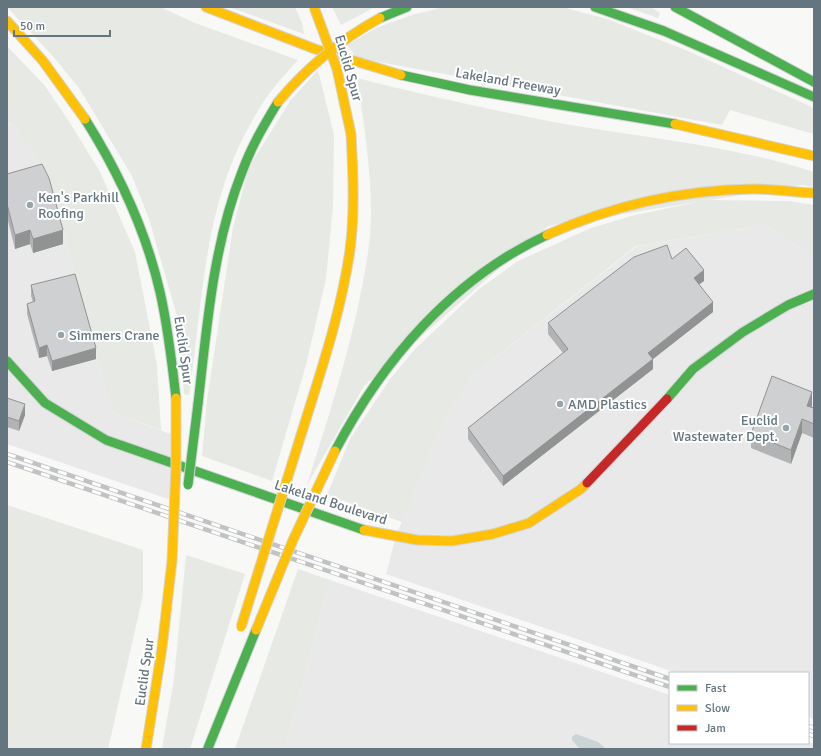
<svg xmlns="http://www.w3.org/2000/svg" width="821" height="756" viewBox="0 0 821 756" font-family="Signika,sans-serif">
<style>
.built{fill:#e8e9e8}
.green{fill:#e7e9e4}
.water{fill:#cad4d6}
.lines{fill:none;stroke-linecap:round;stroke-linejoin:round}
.fast-casing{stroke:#d3d4d5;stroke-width:11}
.slow-casing{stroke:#d3d4d5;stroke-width:11}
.jam-casing{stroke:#d3d4d5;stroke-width:11}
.fast{stroke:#4caf50;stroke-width:9}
.slow{stroke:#ffc107;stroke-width:9}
.jam{stroke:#c62828;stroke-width:9}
.rail-casing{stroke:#c0c2c3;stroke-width:4.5}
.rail{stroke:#fff;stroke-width:3;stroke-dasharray:9;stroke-linecap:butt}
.fast-bridge-casing{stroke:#d4d4d4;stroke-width:11;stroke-linecap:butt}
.slow-bridge-casing{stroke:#d4d4d4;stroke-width:11;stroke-linecap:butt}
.fast-bridge{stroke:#4caf50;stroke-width:9}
.slow-bridge{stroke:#ffc107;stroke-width:9}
.wall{fill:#b2b3b4}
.shaded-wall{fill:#919292}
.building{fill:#cfd0d1;stroke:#919292}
.poi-dot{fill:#98a3aa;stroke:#fff;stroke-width:1.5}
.labels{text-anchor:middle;stroke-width:4;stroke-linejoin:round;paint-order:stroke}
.street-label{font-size:14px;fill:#647580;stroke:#fff}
.poi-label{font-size:14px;fill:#647580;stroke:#fff;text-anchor:start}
</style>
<rect width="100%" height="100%" fill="#f8f8f7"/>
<g class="built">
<path d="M12 123 48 175 112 412 176 436 174 501 7 444V126Z"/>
<path d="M766 225 814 257V719L808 717V673H677L386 574 396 536 442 425 473 375 637 246Z"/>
<path d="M330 580 670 695V743L808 742 814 744V749H285Z"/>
</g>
<g class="green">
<path d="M7 7H160L195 23 298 60C289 70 280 79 272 90 264 100 257 112 251 123 203 207 203 302 189 395L184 394 177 316 149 219 132 176 79 88 51 54Z"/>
<path d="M229 7H295L302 23 304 34Z"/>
<path d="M332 7H375L341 25Z"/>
<path d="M445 7H562L607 19 688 51 814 108V134L730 110 722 125 357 58 347 45 376 28 415 14Z"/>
<path d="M626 7H651L660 13 658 18Z"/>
<path d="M7 46 45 86 70 123 100 172 135 252 157 365 161 430 112 412 48 175 12 123 7 125Z"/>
<path d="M318 70 334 135 333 206 326 279 306 365 272 481 202 456 207 401 233 227 249 167 290 101Z"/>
<path d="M357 78C424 95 491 110 559 123 644 138 731 145 814 172V187L802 185 548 226 364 386 307 485C327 421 348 358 361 292 366 267 371 240 371 214 371 169 364 123 357 78Z"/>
<path d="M707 200 789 201 814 205V257L766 225 636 246 473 375 442 425 402 522 327 495 350 439 390 379 415 349 479 289 518 261 591 228 635 215Z"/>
<path d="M7 505 143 550V595L108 749H7Z"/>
<path d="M186 555 245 574 190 749H162L174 679Z"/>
<path d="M298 569 330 580 285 749H235Z"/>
</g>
<path class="water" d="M576 734 598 742 605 748 610 749H580L572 740V737Z"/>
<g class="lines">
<g class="fast-casing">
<g id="fast">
<path d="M595 7 664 31 814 97"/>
<path d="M675 7 814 82"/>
<path d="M380 18 407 7"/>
<path d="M401 75 470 90 675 124"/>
<path d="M85 119C119 173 146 231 160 292 168 327 172 362 176 398"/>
<path d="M7 361 45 403 106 440 364 530"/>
<path d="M667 399 693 369 743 332 788 305 814 294"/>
<path d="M198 404C207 326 213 245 242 172 251 147 264 125 278 102"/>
<path d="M335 451C383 360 452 279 547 235"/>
<path d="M208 748 256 630"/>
</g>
</g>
<g class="slow-casing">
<g id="slow">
<path d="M206 7 315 49 401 75"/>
<path d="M7 21 43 61 85 119"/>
<path d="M675 124 814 156"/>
<path d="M547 235C613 205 681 190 753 189 773 189 794 192 814 193"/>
<path d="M301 435C320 374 341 313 350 250 355 211 353 172 351 134"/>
<path d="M364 530 417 540 452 541 493 534 529 523 581 489 587 483"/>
<path d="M146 749 162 648 172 561"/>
</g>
</g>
<g class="jam-casing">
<path id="jam" d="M587 483 667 399"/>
</g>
<use href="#fast" class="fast"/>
<use href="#slow" class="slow"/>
<use href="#jam" class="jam"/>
<g class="rail-casing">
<g id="rail">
<path d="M7 454 670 679"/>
<path d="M7 462 670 687"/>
<path d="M808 726 814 728"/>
<path d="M808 734 814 736"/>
</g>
</g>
<use href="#rail" class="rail"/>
<g class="fast-bridge-casing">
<path id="fast-bridge" d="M188 485 198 404"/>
</g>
<g class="slow-bridge-casing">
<g id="slow-bridge">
<path d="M314 7 337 69 351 134"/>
<path d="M278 102C307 67 340 40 380 18"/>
<path d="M172 561 176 467V398"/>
<path d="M241 627 301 435"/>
<path d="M256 630 293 540 335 451"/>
</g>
</g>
<use href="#fast-bridge" class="fast-bridge"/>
<use href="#slow-bridge" class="slow-bridge"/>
</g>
<g class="wall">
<path d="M7 174 63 244 33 253 30 244 15 249 7 217Z"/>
<path d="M672 259 704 281 699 284 713 312 653 359V369L503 486 468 439V428L563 353 548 334V323Z"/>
<path d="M31 285 96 359 52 371 47 356 39 358 27 314V304L33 302 31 296Z"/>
<path d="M7 398 25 415 19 431 7 427Z"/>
<path d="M812 406V407L814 408V438L802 433 791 464 751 448V434Z"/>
</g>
<g class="shaded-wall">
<path d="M30 230V244L15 249V235Z"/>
<path d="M63 230V244L33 253V239Z"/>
<path d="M704 270V281L694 288V278Z"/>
<path d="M713 302V312L653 359V369L503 486V476L648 353Z"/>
<path d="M47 345V356L39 358V348Z"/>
<path d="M96 348V359L52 371V361Z"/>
<path d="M812 392V406L807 420V406Z"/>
<path d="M25 404V415L19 431V421Z"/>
<path d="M802 419V433L791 464V450Z"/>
</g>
<g class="building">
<path d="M42 164 49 178 63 230 33 239 30 230 15 235 7 204V174Z"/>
<path d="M667 245 672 259 686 248 704 270 694 278 713 302 648 353 653 359 503 476 468 428 568 349 548 323 634 257Z"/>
<path d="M75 274 96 348 52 361 47 345 39 348 27 304 35 301 31 285Z"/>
<path d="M772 376 812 392 807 406 814 408V424L802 419 791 450 751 434Z"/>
<path d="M7 398 25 404 19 421 7 417Z"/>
</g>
<g class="poi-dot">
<circle cx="30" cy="205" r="4"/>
<circle cx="61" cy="335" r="4"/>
<circle cx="560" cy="404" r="4"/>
<circle cx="786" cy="428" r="4"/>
</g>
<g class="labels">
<g class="street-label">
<text transform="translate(349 68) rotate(74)" y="5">Euclid Spur</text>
<text transform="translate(508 81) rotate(10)" y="5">Lakeland Freeway</text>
<text transform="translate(184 350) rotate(82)" y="5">Euclid Spur</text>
<text transform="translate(331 502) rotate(18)" y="5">Lakeland Boulevard</text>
<text transform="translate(144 672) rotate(-82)" y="5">Euclid Spur</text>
</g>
<g class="poi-label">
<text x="38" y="202">Ken's Parkhill<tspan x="38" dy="16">Roofing</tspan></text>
<text x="69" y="340">Simmers Crane</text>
<text x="568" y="409">AMD Plastics</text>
<text x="778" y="425" text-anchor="end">Euclid<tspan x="778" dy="16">Wastewater Dept.</tspan></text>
</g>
</g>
<rect width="821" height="756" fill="none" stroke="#647580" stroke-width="16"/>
<rect x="669" y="672" width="140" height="72" fill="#ffffff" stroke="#c1c8cc"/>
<rect x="677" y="685" width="20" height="6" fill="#4caf50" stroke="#c1c8cc"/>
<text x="705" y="692" font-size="12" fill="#647580">Fast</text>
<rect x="677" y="705" width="20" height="6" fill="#ffc107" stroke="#c1c8cc"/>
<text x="705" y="712" font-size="12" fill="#647580">Slow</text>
<rect x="677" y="725" width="20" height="6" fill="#c62828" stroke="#c1c8cc"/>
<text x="705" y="732" font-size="12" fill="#647580">Jam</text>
<path d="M14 30v6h96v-6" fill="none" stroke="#647580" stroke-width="2"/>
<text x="20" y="30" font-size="12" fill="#647580" stroke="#ffffff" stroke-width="3" paint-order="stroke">50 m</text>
</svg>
